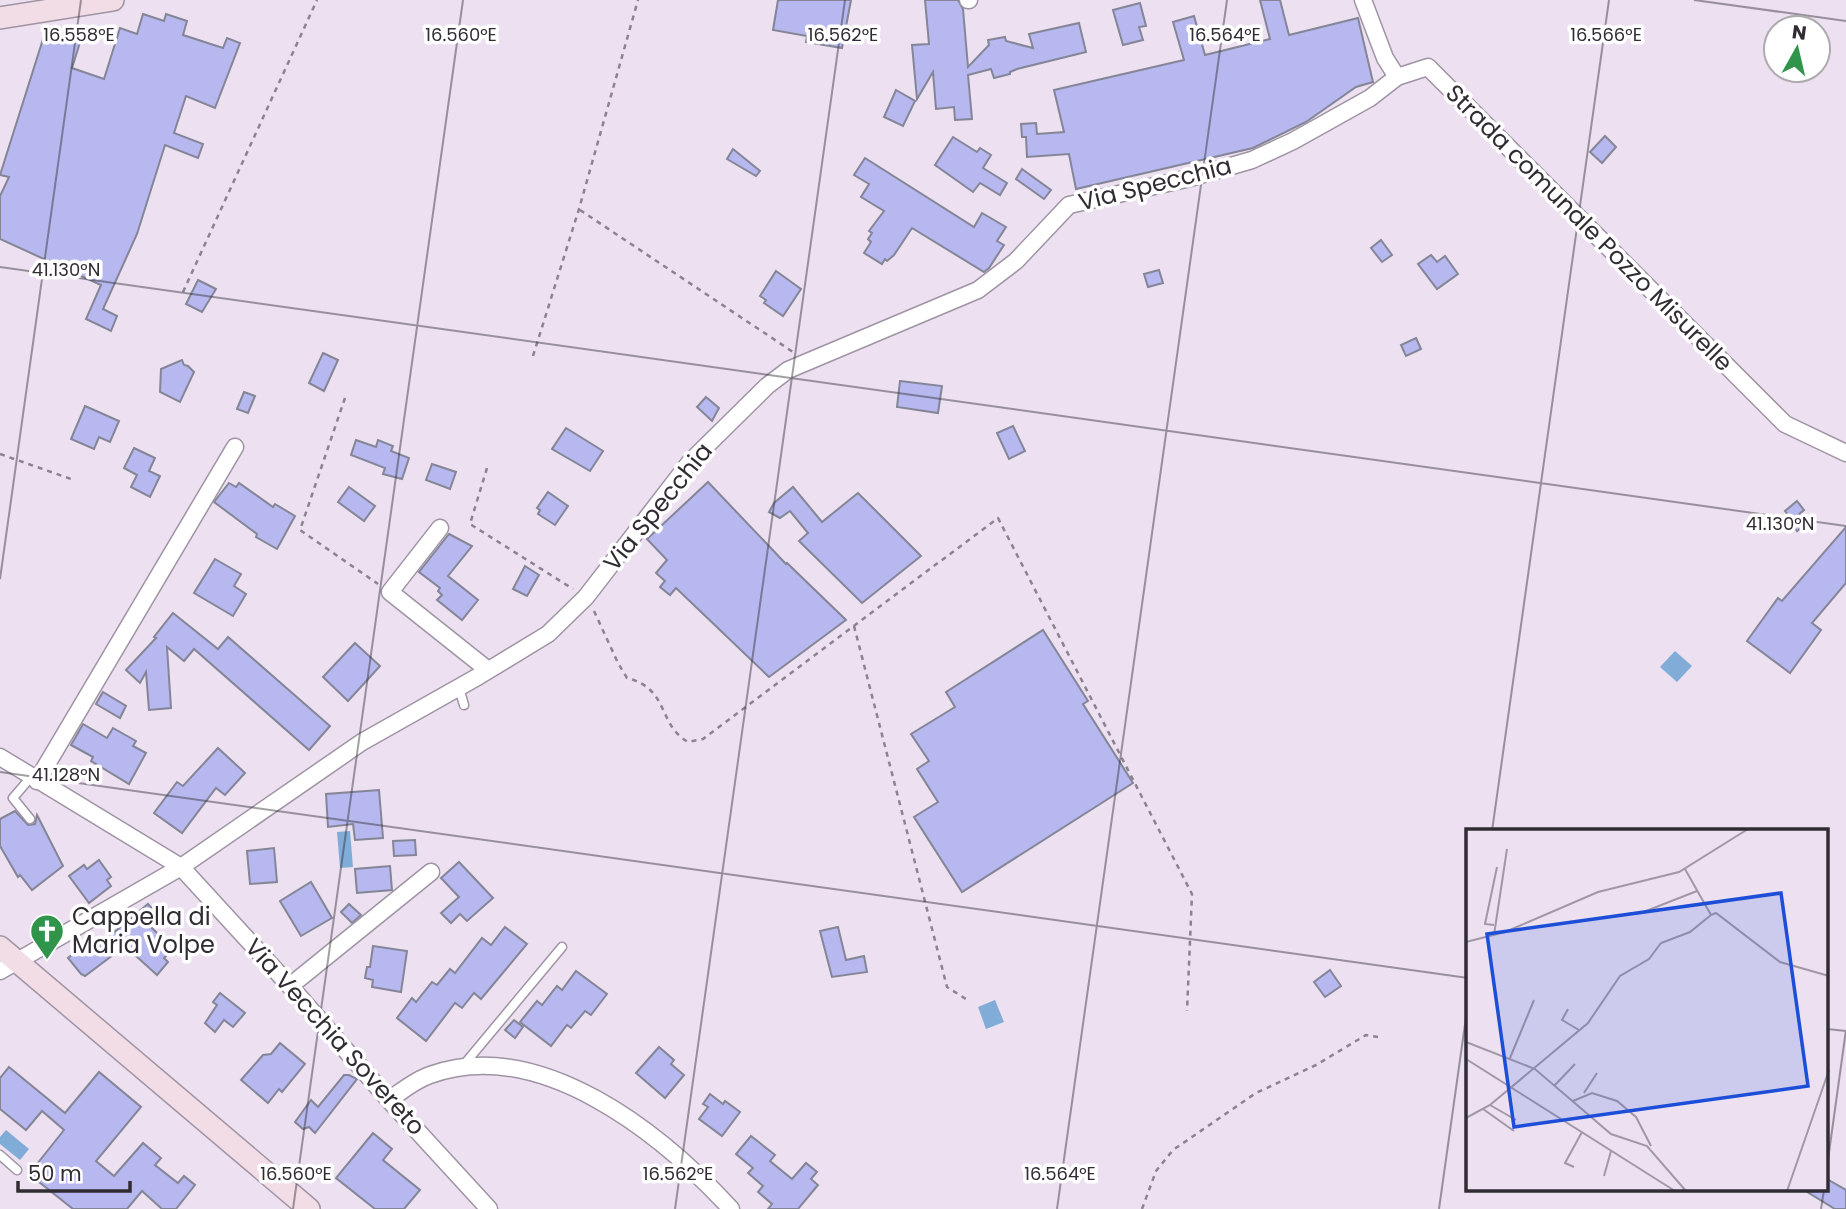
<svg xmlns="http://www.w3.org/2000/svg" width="1846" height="1209" viewBox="0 0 1846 1209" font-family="Poppins,sans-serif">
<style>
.water{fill:#81acd7}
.building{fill:#b6b8ef;stroke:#848596;stroke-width:2}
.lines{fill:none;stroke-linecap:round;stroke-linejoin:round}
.lane-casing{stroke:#9f94a4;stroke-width:11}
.street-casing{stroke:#9f94a4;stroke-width:19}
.secondary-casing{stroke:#9f94a4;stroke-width:24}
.path{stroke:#8b838f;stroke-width:2.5;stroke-dasharray:5 5;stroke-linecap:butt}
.lane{stroke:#fff;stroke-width:8}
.street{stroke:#fff;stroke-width:16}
.secondary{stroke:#f2dce6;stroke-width:21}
.ticks{fill:none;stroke:#312c33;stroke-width:2;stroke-opacity:0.45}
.labels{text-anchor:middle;stroke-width:7;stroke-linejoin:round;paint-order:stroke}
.street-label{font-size:24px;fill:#312c33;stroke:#fff}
.poi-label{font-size:24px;fill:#312c33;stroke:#fff;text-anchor:start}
.inset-road{fill:none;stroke:#a198a5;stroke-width:2}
.view{fill:#1d4ed8;fill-opacity:0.15;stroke:#1d4ed8;stroke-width:3.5}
.inset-edge{fill:none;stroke:#312c33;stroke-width:3.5}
.ticks-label{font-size:18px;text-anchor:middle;fill:#312c33;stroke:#fff;stroke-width:7;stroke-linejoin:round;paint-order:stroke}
</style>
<rect width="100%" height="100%" fill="#ece0f1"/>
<g class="water">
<path d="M1675 651 1692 666 1677 682 1660 667Z"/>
<path d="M350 831 353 867 340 868 337 832Z"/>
<path d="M995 1000 1004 1022 986 1029 978 1007Z"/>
<path d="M6 1130 29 1149 20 1160 0 1144V1137Z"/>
</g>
<g class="building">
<path d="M778 0H851L842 48 806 42 807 36 773 30Z"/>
<path d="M925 0H958L963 9 968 67 989 45 988 40 1005 37 1006 41 1033 48 1029 34 1079 23 1086 52 1017 69 1010 72V74L994 78 991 69 968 75 972 119 955 120 954 107 936 109 933 72 917 99 912 45 929 44Z"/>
<path d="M1260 0H1280L1289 35 1358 18 1373 82 1356 87 1306 122 1253 148 1076 189 1069 154 1027 157 1026 137H1022L1021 124 1036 123 1037 134 1064 132 1054 90 1184 60 1173 22 1194 16 1205 55 1270 39Z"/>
<path d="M1140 3 1146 26 1139 27 1143 40 1123 45 1113 10Z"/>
<path d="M143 14 164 21 166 14 187 21 183 35 223 48 227 38 240 43 215 108 186 96 174 133 203 144 198 158 165 145 137 234 103 309 117 316 111 331 86 319 101 285 0 239V196L9 177 0 175 44 36 60 41 64 31 82 36 72 68 104 79 120 28 137 34Z"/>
<path d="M896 90 915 101 903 126 884 117Z"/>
<path d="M1605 136 1616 147 1602 163 1590 152Z"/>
<path d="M953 137 977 152 980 148 991 155 983 168 1007 183 1000 195 980 183 973 192 935 165Z"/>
<path d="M733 149 760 171 756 176 727 159Z"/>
<path d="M865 158 974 227 982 213 1006 227 997 241 1004 245 989 268 984 272 912 228 894 255 887 261 885 259 882 264 864 253 871 242 868 239 872 233 869 231 884 211 861 197 869 184 854 175Z"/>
<path d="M1022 169 1051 190 1044 199 1016 179Z"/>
<path d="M1381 240 1392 255 1382 262 1371 248Z"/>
<path d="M1431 255 1437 262 1445 256 1458 274 1437 289 1418 264Z"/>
<path d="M1159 270 1163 283 1148 287 1144 274Z"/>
<path d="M776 271 801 289 783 316 764 303 766 300 760 296Z"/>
<path d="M198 280 216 289 202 312 186 304Z"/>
<path d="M1416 338 1421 349 1406 356 1401 345Z"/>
<path d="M323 353 338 360 324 391 309 383Z"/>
<path d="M182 360 184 365 188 366 194 372 180 402 160 392 161 369Z"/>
<path d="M900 381 942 386 938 413 897 407Z"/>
<path d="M244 392 255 396 248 413 237 409Z"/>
<path d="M706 397 719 408 712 421 697 407Z"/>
<path d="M85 406 119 421 110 442 99 437 94 449 71 439Z"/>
<path d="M1013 426 1025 451 1009 459 997 433Z"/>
<path d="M566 428 603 451 590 471 552 449Z"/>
<path d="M356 440 376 447 378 440 393 446 391 451 409 458 402 479 383 474 385 468 351 455Z"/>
<path d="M134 448 155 458 149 471 160 476 150 497 131 487 137 475 124 468Z"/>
<path d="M432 464 456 472 450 489 426 480Z"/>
<path d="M708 482 786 564 787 563 846 620 769 677 676 588 670 595 660 587 665 581 656 573 667 560 647 539Z"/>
<path d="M229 483 236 487 239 483 273 507 275 504 295 516 277 549 256 537 257 534 214 502Z"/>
<path d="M349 487 375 506 364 521 338 502Z"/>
<path d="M793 487 822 522 858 493 921 556 862 603 799 541 808 533 790 511 780 518 769 512 774 503Z"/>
<path d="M548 492 568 506 555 525 538 514 540 510 537 508Z"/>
<path d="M1797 501 1804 510 1792 520 1785 511Z"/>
<path d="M1800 514 1808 523 1797 531 1790 522Z"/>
<path d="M1846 527V583L1812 623 1821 630 1790 673 1747 641 1778 598 1782 601Z"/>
<path d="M449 534 472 546 448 576 478 600 462 620 437 600 442 595 438 591 440 588 419 572Z"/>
<path d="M215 559 241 574 234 586 246 594 233 616 194 593Z"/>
<path d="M525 566 539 575 527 596 513 589Z"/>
<path d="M173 613 218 649 228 637 330 726 309 750 194 649 184 661 167 647 171 708 149 710 146 672 140 683 126 670 156 638 154 637Z"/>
<path d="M1043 630 1088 701 1083 704 1133 783 962 892 914 817 938 802 917 769 929 761 911 734 955 707 946 692Z"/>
<path d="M355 643 380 666 348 701 323 677Z"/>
<path d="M103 692 126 706 120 718 96 704Z"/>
<path d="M83 724 107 738 113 728 136 741 133 746 146 753 129 784 91 761 93 757 71 745Z"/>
<path d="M218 748 245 773 225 795 216 788 182 833 154 813 177 782 183 786Z"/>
<path d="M379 790 383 838 355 840 353 824 328 827 326 794Z"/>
<path d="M15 811 28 825 35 824 37 815 63 866 32 890 20 875 18 877 0 846V819Z"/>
<path d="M415 840 416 855 394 856 393 841Z"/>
<path d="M274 848 277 882 250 884 247 851Z"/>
<path d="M99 860 111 877 107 880 111 886 89 903 69 876 84 865 87 869Z"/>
<path d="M459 862 493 898 467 921 460 914 451 923 441 913 459 897 441 878Z"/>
<path d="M390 866 392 890 357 893 355 869Z"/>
<path d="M311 882 332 918 301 936 280 901Z"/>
<path d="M148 904 160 918 150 926 168 944 165 947 170 952 164 958 168 962 157 975 125 946 85 976 81 974 68 958 90 941 95 948Z"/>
<path d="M349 904 361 915 352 923 341 912Z"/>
<path d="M505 927 527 944 481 999 474 993 462 1008 455 1003 426 1041 397 1018 412 998 416 1002 432 982 437 985 450 969 455 973 482 938 491 945Z"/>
<path d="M838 927 846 960 864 956 867 972 832 977 820 931Z"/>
<path d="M373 946 407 951 401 992 372 987 373 980 365 978 367 967H370Z"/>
<path d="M1330 970 1341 986 1325 997 1314 982Z"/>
<path d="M576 971 607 994 591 1015 585 1011 571 1028 567 1025 551 1046 520 1022 537 1001 542 1005 557 986 562 990Z"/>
<path d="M220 993 245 1013 233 1027 224 1020 215 1032 205 1023 217 1005 213 1002Z"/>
<path d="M514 1020 523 1027 515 1038 505 1030Z"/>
<path d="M280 1043 305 1064 282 1092 279 1089 268 1103 241 1080 263 1055 271 1054Z"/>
<path d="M659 1047 674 1060 671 1064 684 1075 665 1098 636 1073Z"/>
<path d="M9 1067 65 1113 99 1072 141 1107 96 1161 114 1176 143 1143 161 1158 155 1165 178 1183 184 1176 195 1185 176 1209H162L142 1191 127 1209H73L29 1174 64 1130 42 1111 26 1130 0 1109V1078Z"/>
<path d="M344 1075H349L357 1079 315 1133 309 1127 303 1129 295 1122 311 1100 318 1107Z"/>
<path d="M710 1094 723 1104 725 1101 740 1112 722 1136 699 1119 708 1107 703 1104Z"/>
<path d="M373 1133 392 1149 383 1160 420 1190 404 1209H375L336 1178Z"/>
<path d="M751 1136 775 1155 770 1161 792 1179 806 1163 817 1172 811 1179 818 1185 798 1209H768L772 1204 758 1192 763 1186 748 1173 753 1168 736 1154Z"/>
<path d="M1827 1179 1846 1190V1209H1835L1804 1190H1827Z"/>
</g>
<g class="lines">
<g class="lane-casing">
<g id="lane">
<path d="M459 688 464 705"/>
<path d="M30 819 13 798 31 777"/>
<path d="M462 1067 562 947"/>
<path d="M0 1155 17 1170"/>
</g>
</g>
<g class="street-casing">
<g id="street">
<path d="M968 0H969"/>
<path d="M1363 0 1385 58 1397 77 1428 67 1785 424 1846 453"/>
<path d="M440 528 390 592 488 670"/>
<path d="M0 757 181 867 290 986 389 1100 489 1209"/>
<path d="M37 781 235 447"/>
<path d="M0 971 181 867 362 742 479 676 548 634 586 597 690 462 767 386 788 370 978 290 1016 261 1069 205 1186 179 1252 160 1293 141 1370 98 1397 77"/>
<path d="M290 986 431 872"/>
<path d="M389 1100C402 1091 415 1080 430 1075 540 1035 662 1134 731 1209"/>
</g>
</g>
<g class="secondary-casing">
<g id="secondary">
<path d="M0 18 113 0"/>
<path d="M0 947 309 1209"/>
</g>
</g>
<g class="path">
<path d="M580 210 793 352"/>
<path d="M183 292 317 0"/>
<path d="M533 356 579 209 638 0"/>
<path d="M345 398 300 530 378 584"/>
<path d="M0 454 71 479"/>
<path d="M487 468 470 524 573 589"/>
<path d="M594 611 618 663 627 678C670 689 657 724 688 742L703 739 998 518 1192 894 1187 1011"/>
<path d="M854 626 947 987 969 1001"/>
<path d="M1142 1209 1156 1171 1173 1150 1256 1093 1316 1065 1366 1035 1378 1037"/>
</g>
<use href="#lane" class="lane"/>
<use href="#street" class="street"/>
<use href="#secondary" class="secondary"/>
</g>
<path class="ticks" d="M1694 0 1846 21M0 267 1846 526M0 579 81 0M0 772 1468 978M1492 831 1609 0M1827 1029 1846 1031M1827 1167 1846 1030M293 1209 463 0M675 1209 845 0M1057 1209 1227 0M1439 1209 1468 1003M1821 1209 1824 1190"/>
<defs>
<g id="church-pin" transform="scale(1.75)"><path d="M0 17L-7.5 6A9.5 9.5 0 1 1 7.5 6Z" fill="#30944a" stroke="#fff"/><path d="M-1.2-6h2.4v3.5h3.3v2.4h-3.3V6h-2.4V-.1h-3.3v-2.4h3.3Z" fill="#fff"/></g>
</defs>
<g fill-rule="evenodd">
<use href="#church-pin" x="47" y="931"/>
</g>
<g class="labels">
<g class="street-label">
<text transform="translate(1155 184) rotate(-14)" y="8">Via Specchia</text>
<text transform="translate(1589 228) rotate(45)" y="8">Strada comunale Pozzo Misurelle</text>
<text transform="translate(658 507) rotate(-51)" y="8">Via Specchia</text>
<text transform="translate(335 1037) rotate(48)" y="8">Via Vecchia Sovereto</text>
</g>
<g class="poi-label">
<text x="72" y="925">Cappella di<tspan x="72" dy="28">Maria Volpe</tspan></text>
</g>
</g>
<g transform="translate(1466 829)">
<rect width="362" height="362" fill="#ece0f1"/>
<path class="inset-road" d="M219 40 245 86 250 84 314 133 363 147M175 84 231 62M28 96 19 95 31 38M28 106 41 20M0 113 39 103 132 63 213 43 282 0M102 180 96 191 113 201M0 213 69 240 145 305 181 317 220 362M44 229 68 171M0 230 209 362M89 256 109 235M118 264 131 244M107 272 126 264 151 272 170 288 185 317M24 276 50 291M17 280 48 302M0 289 24 276 122 194 154 147 183 130 195 114 224 103 245 86M108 338 99 334 116 303M138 347 145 322M321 362 363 241"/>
<path class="view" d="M315 64 342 257 48 298 21 105Z"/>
<rect width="362" height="362" class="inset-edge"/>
</g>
<g class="ticks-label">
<text x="79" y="41">16.558°E</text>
<text x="461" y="41">16.560°E</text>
<text x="843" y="41">16.562°E</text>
<text x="1225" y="41">16.564°E</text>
<text x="1606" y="41">16.566°E</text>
<text x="66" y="276">41.130°N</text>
<text x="1780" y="530">41.130°N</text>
<text x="66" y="781">41.128°N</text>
<text x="296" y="1180">16.560°E</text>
<text x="678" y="1180">16.562°E</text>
<text x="1060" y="1180">16.564°E</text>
</g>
<g transform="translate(1797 49) rotate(8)"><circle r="33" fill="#ffffff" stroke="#adabad" stroke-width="2"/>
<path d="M0-5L12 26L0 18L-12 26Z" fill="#30944a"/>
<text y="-10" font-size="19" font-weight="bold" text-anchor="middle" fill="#312c33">N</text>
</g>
<path d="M18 1181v10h112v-10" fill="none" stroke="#312c33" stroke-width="3.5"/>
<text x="28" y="1181" font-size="21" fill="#312c33" stroke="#ffffff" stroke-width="5" paint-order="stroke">50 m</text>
</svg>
